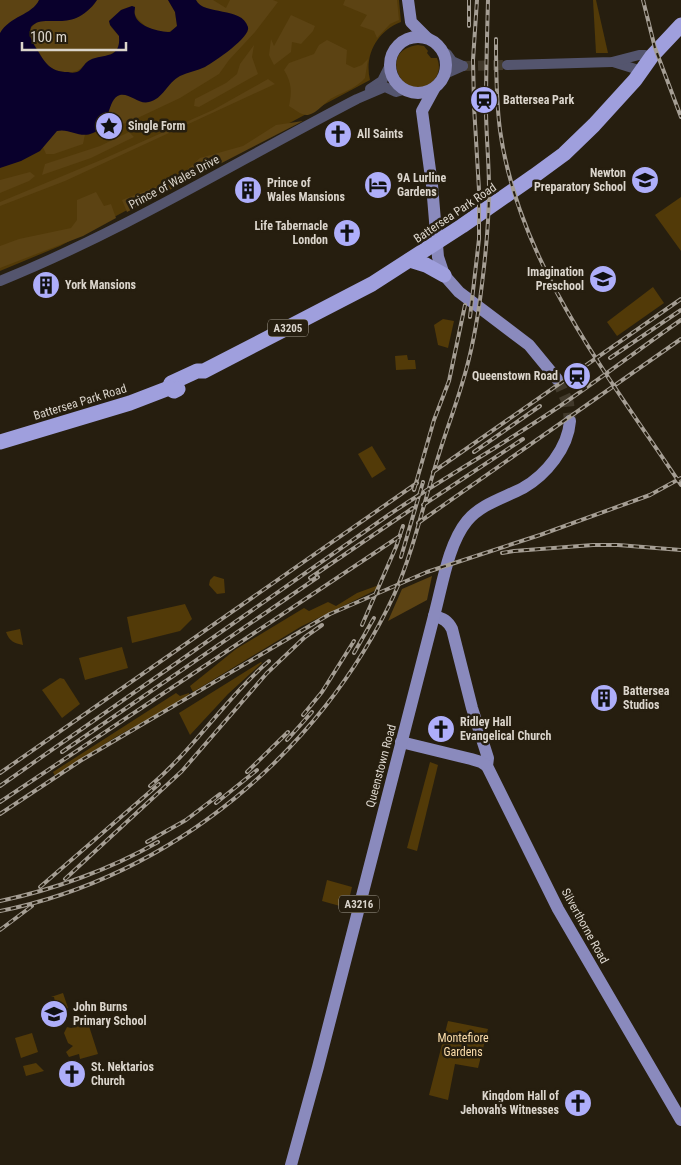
<svg xmlns="http://www.w3.org/2000/svg" width="681" height="1165" viewBox="0 0 681 1165" font-family="'Roboto Condensed',sans-serif">
<style>
.green{fill:#523a08}
.forest{fill:#5c4313}
.water{fill:#09002c}
.lines{fill:none;stroke-linecap:round;stroke-linejoin:round}
.minor-tunnel{stroke:#41392b;stroke-width:10;stroke-dasharray:10 5;stroke-linecap:butt}
.major-tunnel{stroke:#41392b;stroke-width:12;stroke-dasharray:12 6;stroke-linecap:butt}
.minor{stroke:#54556e;stroke-width:10}
.major{stroke:#8a8abd;stroke-width:12}
.highway{stroke:#9f9fdd;stroke-width:15}
.rail-casing{stroke:#a59e94;stroke-width:4}
.rail{stroke:#261e0f;stroke-width:2;stroke-dasharray:5.5;stroke-linecap:butt}
.labels{text-anchor:middle;stroke-width:5;stroke-linejoin:round;paint-order:stroke}
.shield{fill:#261e0f;stroke:#a59e93;stroke-width:1}
.shield-label{font-size:11px;font-weight:bold;fill:#dbd5cc}
.poi-label{font-size:12px;font-weight:bold;fill:#dbd5cc;stroke:#261e0f;text-anchor:start}
.street-label{font-size:12px;fill:#dbd5cc;stroke:#261e0f}
.park-label{font-size:12px;fill:#fbddab;stroke:#261e0f}
</style>
<rect width="100%" height="100%" fill="#261e0f"/>
<g class="green">
<path d="M0 0H399L401 22C377 31 364 55 370 80L60 246 0 271Z"/>
<path d="M593 0H596L608 53H596Z"/>
<path d="M418 45 424 46 428 51 427 53 431 58H437C440 65 440 73 434 80 410 111 372 51 418 45Z"/>
<path d="M681 197V251L655 215Z"/>
<path d="M653 287 664 303 617 336 607 322Z"/>
<path d="M443 319 454 321 448 348 438 345 434 325Z"/>
<path d="M407 355 408 360H415L416 369 396 370 395 356Z"/>
<path d="M372 446 386 469 372 478 358 454Z"/>
<path d="M214 576 224 579 225 593 217 594 209 585 210 580Z"/>
<path d="M379 585 376 590 302 626 193 692 190 686 236 649 304 608 309 611 328 602 336 606 357 593Z"/>
<path d="M185 604 192 619 180 631 132 643 127 617Z"/>
<path d="M20 629 23 645C14 643 9 641 6 632Z"/>
<path d="M122 647 128 668 85 680 79 658Z"/>
<path d="M261 662 262 663 228 694 190 735 179 713Z"/>
<path d="M60 678 64 679 80 704 62 718 42 690Z"/>
<path d="M176 693 180 696 189 693V696L114 738 55 776 53 772Z"/>
<path d="M430 762 438 765 417 851 407 848Z"/>
<path d="M327 880 352 887 347 908 322 901Z"/>
<path d="M63 993 68 1008 53 1013 50 1004 55 1002 54 997H51Z"/>
<path d="M448 1021 488 1029 478 1068 455 1064 448 1100 429 1095Z"/>
<path d="M88 1023 98 1054 80 1059 79 1054 69 1057 66 1052 73 1046 68 1043 64 1033 67 1027 71 1028Z"/>
<path d="M32 1033 38 1052 21 1058 15 1038Z"/>
<path d="M36 1063 44 1071 26 1076 23 1066Z"/>
</g>
<g class="forest">
<path d="M0 0H41L0 74Z"/>
<path d="M97 0H168L175 12 177 26C168 38 148 30 140 21 135 16 134 12 132 6L123 9 109 21 111 27 119 36C121 55 108 55 94 59 82 62 83 73 68 72 62 72 55 71 50 67 44 64 42 57 39 52 33 41 24 31 37 22L92 7Z"/>
<path d="M193 0H213L226 8 230 0H273L278 2 255 32 229 60 219 74 180 98 127 123 116 125 110 122 107 113V99L198 6Z"/>
<path d="M345 0H397L399 20 390 24 377 38 374 31 360 26 367 15 343 5Z"/>
<path d="M291 15 315 26 313 31 301 44 292 42 291 52 274 65 269 55 271 39 274 46Z"/>
<path d="M327 40 347 50 346 64 354 68 362 65 368 59 365 78C356 88 346 91 334 97 325 101 318 113 308 115 302 116 294 109 289 106 292 92 292 83 284 70L289 63 314 54 319 45Z"/>
<path d="M254 45 252 57 258 74 199 107 194 106 195 99 226 83 237 74 240 64Z"/>
<path d="M268 79 275 84 65 181 0 206V202L101 160 213 110Z"/>
<path d="M303 121 127 212 122 200 178 178 200 158 243 146 276 125Z"/>
<path d="M57 128 85 134 83 144 54 154H46L42 145Z"/>
<path d="M129 132 134 137 91 158 42 175 45 164 100 146Z"/>
<path d="M30 172 35 176 29 181 0 193V180Z"/>
<path d="M96 192 104 206 111 204 116 218 83 236 0 268V246L19 239 71 228 77 220V200Z"/>
<path d="M432 576 427 600 388 621 402 589Z"/>
</g>
<path class="water" d="M39 0H97C72 36 44 11 31 27 28 35 32 41 36 48 45 62 49 72 68 72 71 73 76 73 79 71 83 68 85 62 90 60 104 53 121 60 119 36L110 25 109 21 121 10 132 6 135 7C135 10 134 12 135 15 138 27 160 32 170 32L177 26 175 12 168 0H196C204 16 242 6 248 27 251 37 214 62 205 67 197 71 188 72 180 76 167 83 163 99 149 102 139 105 130 93 120 95 106 99 112 126 93 133 80 139 70 128 57 131L40 151 21 161 0 168V33C10 16 32 15 39 0Z"/>
<g class="lines">
<path class="minor-tunnel" d="M463 66 507 65"/>
<path class="major-tunnel" d="M557 379 568 403 570 421"/>
<g class="minor">
<path d="M443 52 447 54 452 61 463 66"/>
<path d="M613 62 642 71"/>
<path d="M507 65 612 62 639 55H645L650 58"/>
<path d="M445 74 463 66"/>
<path d="M370 89 382 81 389 67"/>
<path d="M0 281C124 231 239 160 357 99L385 87 396 92 403 90"/>
</g>
<g class="major">
<path d="M408 0 411 22 427 38"/>
<circle cx="418" cy="65" r="28"/>
<path d="M434 89 422 111 432 185 438 257 444 275 459 292 529 345 557 379"/>
<path d="M434 616C443 618 448 621 452 629L472 708 488 758 487 766 558 909 681 1120"/>
<path d="M401 742 471 759 481 762 487 766"/>
<path d="M291 1165 318 1067 434 616C442 587 448 544 467 521 481 504 504 498 523 488 546 475 568 448 570 421"/>
</g>
<g class="highway">
<path d="M410 260 426 265 444 275"/>
<path d="M169 388 171 383 197 371H204L372 284 462 226 534 176 564 154 594 125 635 80 652 56 681 25"/>
<path d="M0 442 130 403 169 388 174 391 178 389"/>
</g>
<g class="rail-casing">
<g id="rail">
<path d="M469 0V26"/>
<path d="M643 0 655 48 681 117"/>
<path d="M496 39C496 69 496 100 500 130 518 262 609 377 681 485"/>
<path d="M470 317 479 239V190L474 106 473 60 477 0"/>
<path d="M610 358 681 310"/>
<path d="M474 452 540 406"/>
<path d="M433 472 681 299"/>
<path d="M414 490 434 420 449 381 465 305"/>
<path d="M423 505 523 439"/>
<path d="M418 523 681 339"/>
<path d="M502 553 514 551 593 545H618L681 550"/>
<path d="M401 557 423 482"/>
<path d="M310 578 413 508"/>
<path d="M362 625 396 547 403 526"/>
<path d="M354 653 374 618"/>
<path d="M303 715 322 692 354 641"/>
<path d="M287 740 312 712"/>
<path d="M62 752 318 577"/>
<path d="M247 772 288 732"/>
<path d="M0 773 417 483"/>
<path d="M0 786 390 514C445 477 502 445 557 408 599 380 639 349 681 320"/>
<path d="M150 786C194 749 225 699 269 661"/>
<path d="M0 802 400 536"/>
<path d="M216 803 257 770"/>
<path d="M0 814 80 761 330 614 427 572 540 535 650 495 681 478"/>
<path d="M147 842 186 820 220 794"/>
<path d="M65 879 182 771 267 673 305 637 322 625"/>
<path d="M40 887 159 784"/>
<path d="M0 901C53 890 111 869 158 842"/>
<path d="M0 911C171 877 321 752 394 595 414 550 424 501 439 454 446 431 455 408 462 384 472 352 478 318 482 284 486 252 489 220 489 188 489 161 486 135 486 108 486 72 487 36 488 0"/>
<path d="M0 930 32 906"/>
</g>
</g>
<use href="#rail" class="rail"/>
</g>
<defs>
<g id="station-disc" transform="scale(1.4375)"><circle r="9.5" fill="#aeaefa" stroke="#261e0f"/><path d="M-3-6H3Q5-6 5-4V2Q5 4 3 4L4.5 6H3L1.5 4h-3L-3 6H-4.5L-3 4Q-5 4-5 2V-4Q-5-6-3-6ZM-3.5-4v3h7v-3ZM-3.5 1v1.5H-2V1ZM2 1v1.5H3.5V1Z" fill="#111"/></g>
<g id="sight-disc" transform="scale(1.4375)"><circle r="9.5" fill="#aeaefa" stroke="#261e0f"/><path d="M0-6L1.8-2.2L6-1.7L2.9 1.2L3.7 5.4L0 3.3L-3.7 5.4L-2.9 1.2L-6-1.7L-1.8-2.2Z" fill="#111"/></g>
<g id="church-disc" transform="scale(1.4375)"><circle r="9.5" fill="#aeaefa" stroke="#261e0f"/><path d="M-1.2-6h2.4v3.5h3.3v2.4h-3.3V6h-2.4V-.1h-3.3v-2.4h3.3Z" fill="#111"/></g>
<g id="school-disc" transform="scale(1.4375)"><circle r="9.5" fill="#aeaefa" stroke="#261e0f"/><path d="M0-5L7-2L0 1L-7-2ZM-4 1L0 2.5L4 1V4Q0 6-4 4Z" fill="#111"/></g>
<g id="hotel-disc" transform="scale(1.4375)"><circle r="9.5" fill="#aeaefa" stroke="#261e0f"/><path d="M-6-4.5h1.5V1H6V5H4.5V3h-9V5H-6ZM-4 0a1.8 1.8 0 1 1 3.6 0ZM.5 0V-2.5h3Q6-2.5 6 0Z" fill="#111"/></g>
<g id="building-disc" transform="scale(1.4375)"><circle r="9.5" fill="#aeaefa" stroke="#261e0f"/><path d="M-4-6H4V6H1V3H-1V6H-4ZM-2.5-4.3h1.7v1.8h-1.7ZM.8-4.3h1.7v1.8H.8ZM-2.5-1h1.7V.8h-1.7ZM.8-1h1.7V.8H.8Z" fill="#111"/></g>
</defs>
<g fill-rule="evenodd">
<use href="#station-disc" x="484" y="100"/>
<use href="#sight-disc" x="109" y="126"/>
<use href="#church-disc" x="338" y="134"/>
<use href="#school-disc" x="645" y="180"/>
<use href="#hotel-disc" x="378" y="185"/>
<use href="#building-disc" x="248" y="190"/>
<use href="#church-disc" x="347" y="233"/>
<use href="#school-disc" x="603" y="279"/>
<use href="#building-disc" x="46" y="285"/>
<use href="#station-disc" x="577" y="376"/>
<use href="#building-disc" x="604" y="698"/>
<use href="#church-disc" x="441" y="729"/>
<use href="#school-disc" x="54" y="1014"/>
<use href="#church-disc" x="72" y="1074"/>
<use href="#church-disc" x="578" y="1103"/>
</g>
<g class="labels">
<g class="shield">
<rect x="268" y="319.5" width="40" height="17" rx="4"/>
<rect x="339" y="895.5" width="40" height="17" rx="4"/>
</g>
<g class="shield-label">
<text x="288" y="332">A3205</text>
<text x="359" y="908">A3216</text>
</g>
<g class="poi-label">
<text x="503" y="104">Battersea Park</text>
<text x="128" y="130">Single Form</text>
<text x="357" y="138">All Saints</text>
<text x="626" y="177" text-anchor="end">Newton<tspan x="626" dy="14">Preparatory School</tspan></text>
<text x="397" y="182">9A Lurline<tspan x="397" dy="14">Gardens</tspan></text>
<text x="267" y="187">Prince of<tspan x="267" dy="14">Wales Mansions</tspan></text>
<text x="328" y="230" text-anchor="end">Life Tabernacle<tspan x="328" dy="14">London</tspan></text>
<text x="584" y="276" text-anchor="end">Imagination<tspan x="584" dy="14">Preschool</tspan></text>
<text x="65" y="289">York Mansions</text>
<text x="558" y="380" text-anchor="end">Queenstown Road</text>
<text x="623" y="695">Battersea<tspan x="623" dy="14">Studios</tspan></text>
<text x="460" y="726">Ridley Hall<tspan x="460" dy="14">Evangelical Church</tspan></text>
<text x="73" y="1011">John Burns<tspan x="73" dy="14">Primary School</tspan></text>
<text x="91" y="1071">St. Nektarios<tspan x="91" dy="14">Church</tspan></text>
<text x="559" y="1100" text-anchor="end">Kingdom Hall of<tspan x="559" dy="14">Jehovah's Witnesses</tspan></text>
</g>
<g class="street-label">
<text transform="translate(174 182) rotate(-28)" y="4">Prince of Wales Drive</text>
<text transform="translate(455 213) rotate(-34)" y="4">Battersea Park Road</text>
<text transform="translate(80 402) rotate(-17)" y="4">Battersea Park Road</text>
<text transform="translate(381 766) rotate(-75)" y="4">Queenstown Road</text>
<text transform="translate(585 926) rotate(61)" y="4">Silverthorne Road</text>
</g>
<g class="park-label">
<text x="463" y="1042">Montefiore<tspan x="463" dy="14">Gardens</tspan></text>
</g>
</g>
<path d="M22 42v8h104v-8" fill="none" stroke="#dbd5cc" stroke-width="2.5"/>
<text x="30" y="42" font-size="15" fill="#dbd5cc" stroke="#261e0f" stroke-width="4" paint-order="stroke">100 m</text>
</svg>
